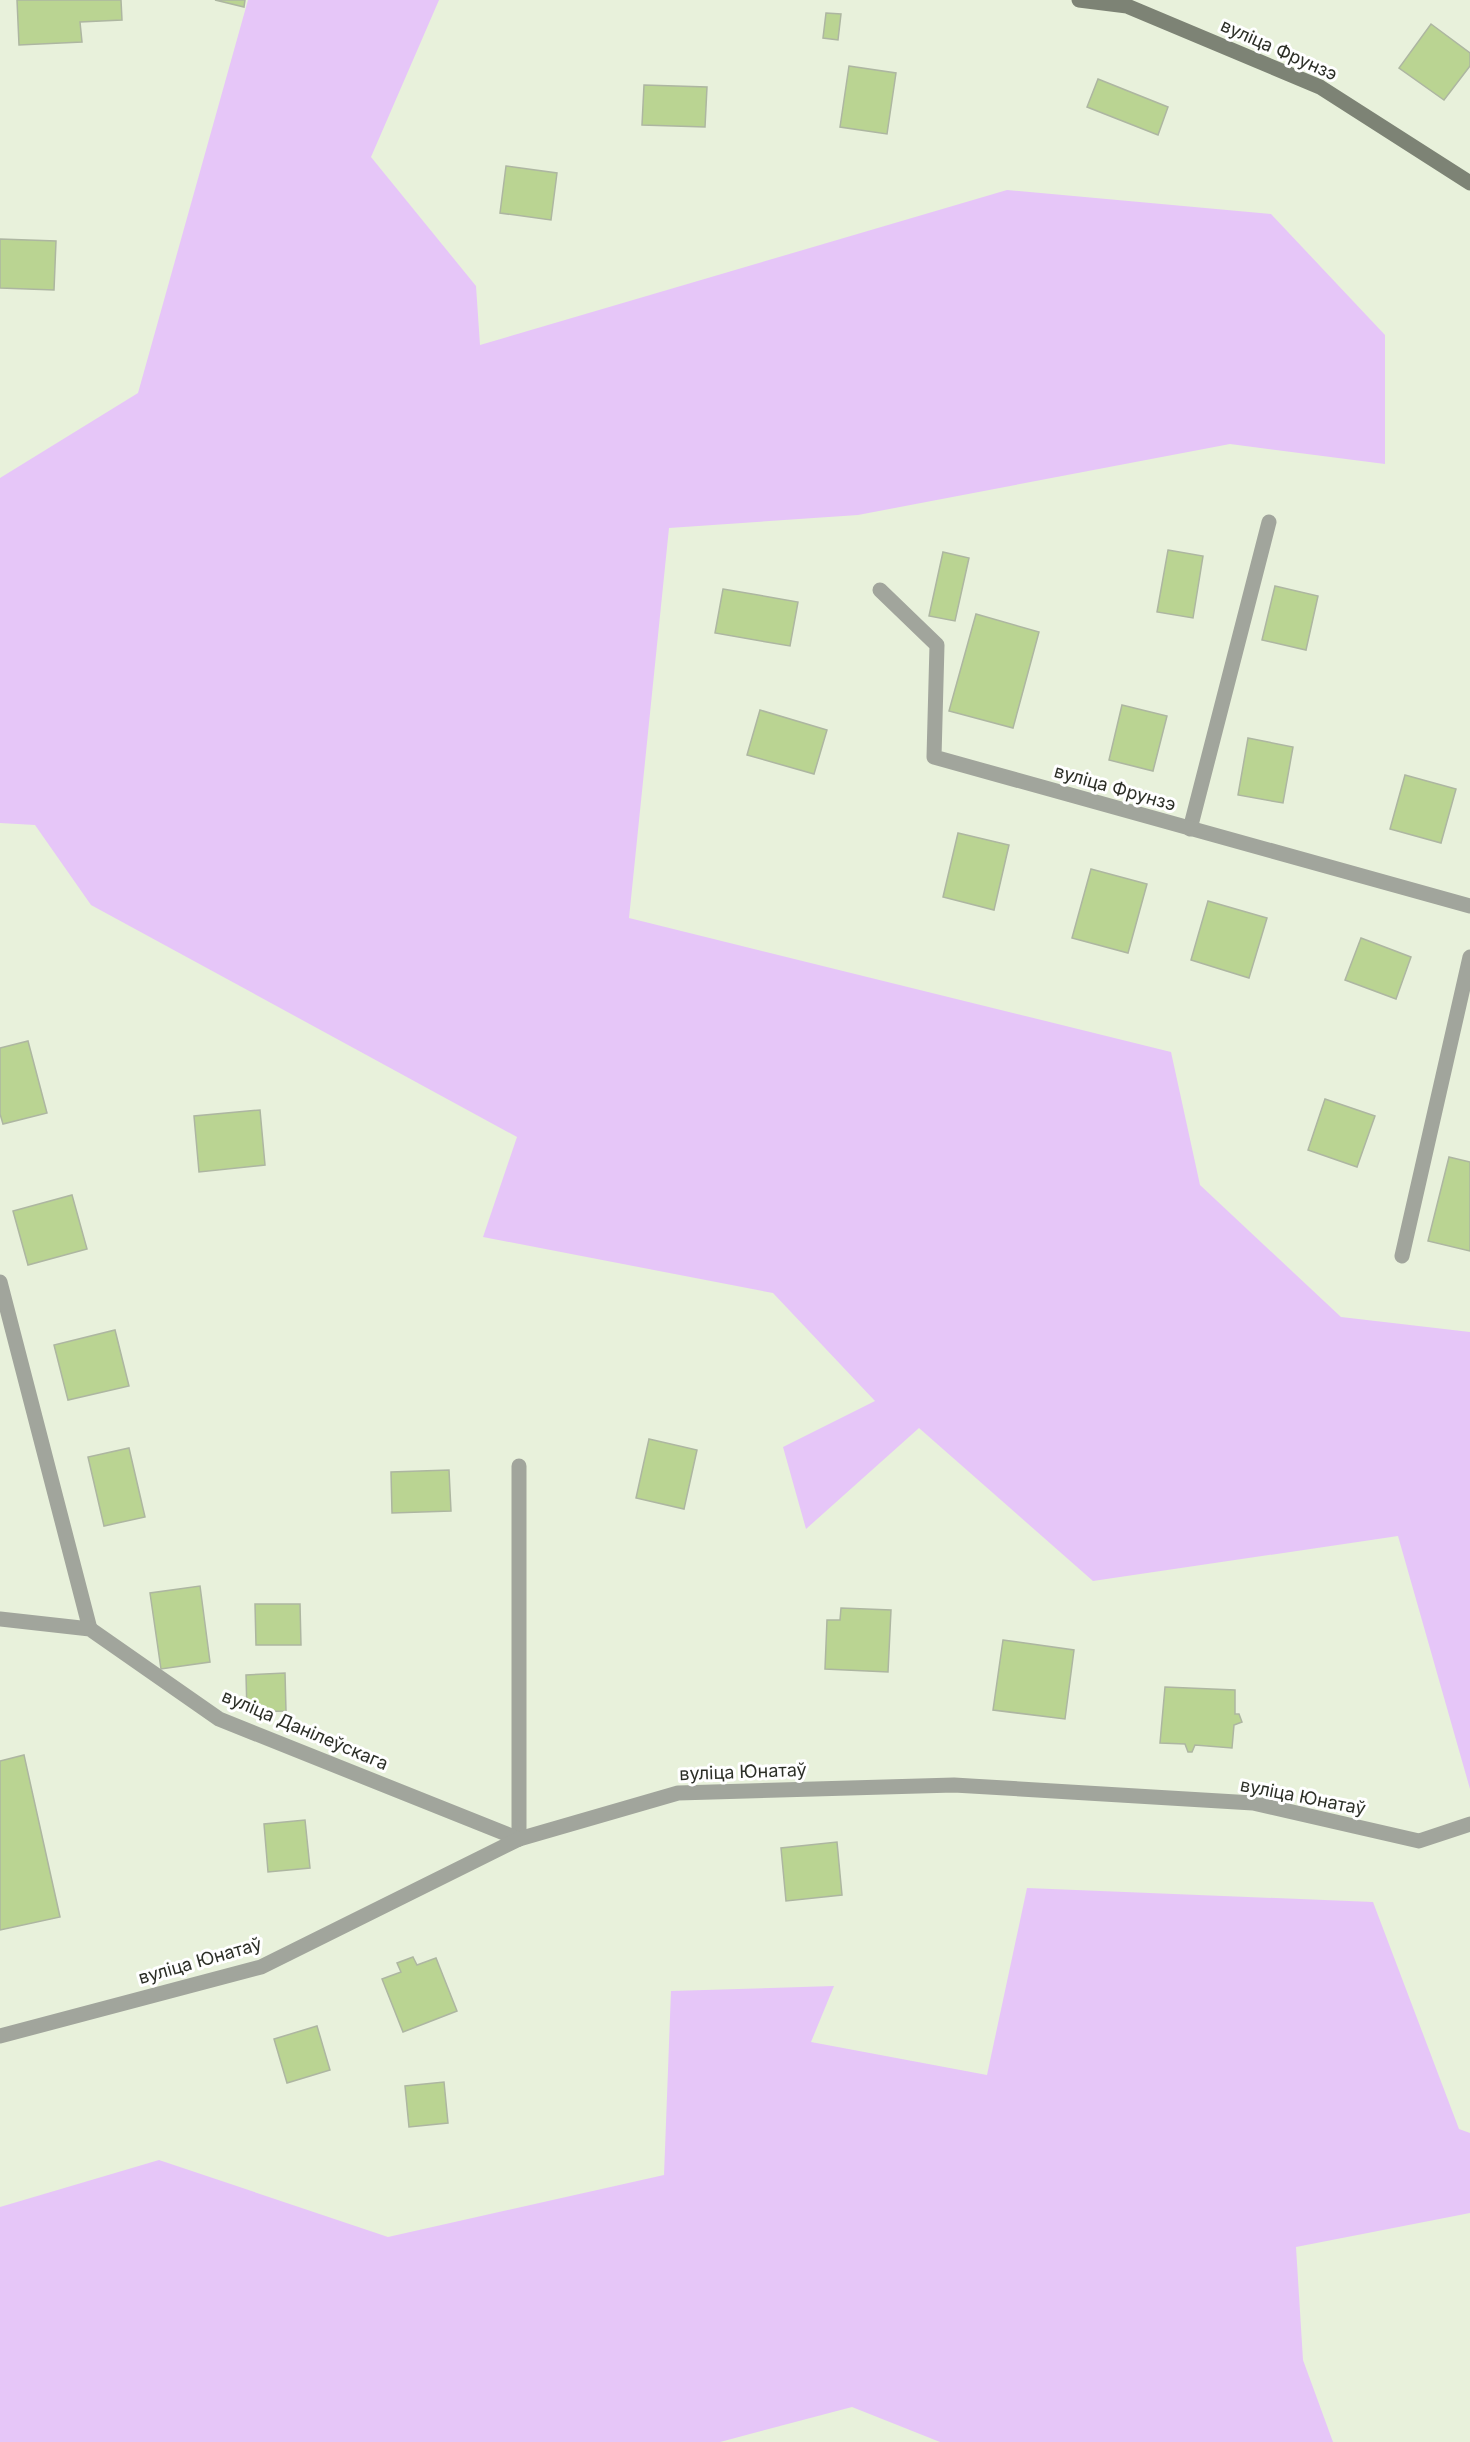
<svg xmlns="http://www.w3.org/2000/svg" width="1470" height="2442" viewBox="0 0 1470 2442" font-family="Inter,sans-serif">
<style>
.green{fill:#e6c6f8}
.building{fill:#bad492;stroke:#adb6a1;stroke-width:1.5}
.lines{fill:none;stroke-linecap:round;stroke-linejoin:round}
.lane{stroke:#a1a59c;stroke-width:15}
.street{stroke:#a1a59c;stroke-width:15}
.secondary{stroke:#7d8375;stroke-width:15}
.labels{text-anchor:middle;stroke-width:6;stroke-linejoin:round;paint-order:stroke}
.street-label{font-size:18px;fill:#2c2f27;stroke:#fff}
</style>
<rect width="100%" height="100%" fill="#e8f1db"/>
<g class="green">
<path d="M248 0H439L371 157 476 286 480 345 1007 190 1271 214 1385 335V464L1230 444 858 515 669 528 629 918 1171 1052 1200 1185 1341 1317 1470 1332V1789L1398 1536 1093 1581 919 1428 806 1529 783 1447 875 1401 773 1293 483 1237 517 1137 91 905 35 825 0 823V478L138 393Z"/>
<path d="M1027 1888 1373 1902 1459 2129 1470 2133V2213L1296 2247 1303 2360 1333 2442H940L852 2407 720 2442H0V2207L159 2160 388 2237 664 2175 671 1991 834 1986 811 2042 987 2075Z"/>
</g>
<g class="building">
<path d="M17 0H121L122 20 80 22 82 42 19 45Z"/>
<path d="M215 0H245L244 7Z"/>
<path d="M826 13 841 14 838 40 823 38Z"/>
<path d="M1431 24 1470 53V66L1444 100 1399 68Z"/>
<path d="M849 66 896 73 887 134 840 127Z"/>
<path d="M1098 79 1168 107 1158 135 1087 107Z"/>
<path d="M644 85 707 87 705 127 642 125Z"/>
<path d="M506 166 557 173 551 220 500 213Z"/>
<path d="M0 239 56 241 54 290 0 288Z"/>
<path d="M1168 550 1203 556 1193 618 1157 612Z"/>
<path d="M943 552 969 558 955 621 929 616Z"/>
<path d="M1275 586 1318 596 1306 650 1262 640Z"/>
<path d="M723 589 798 602 790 646 715 633Z"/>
<path d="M976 614 1039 632 1013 728 949 711Z"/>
<path d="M1122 705 1167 716 1153 771 1109 760Z"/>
<path d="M760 710 827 730 814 774 747 755Z"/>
<path d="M1248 738 1293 747 1283 803 1238 795Z"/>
<path d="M1405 775 1456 789 1441 843 1390 829Z"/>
<path d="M958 833 1009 845 994 910 943 897Z"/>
<path d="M1091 869 1147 884 1128 953 1072 938Z"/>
<path d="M1208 901 1267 918 1249 978 1191 960Z"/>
<path d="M1361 938 1411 957 1396 999 1345 980Z"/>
<path d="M28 1041 47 1113 3 1124 0 1114V1048Z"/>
<path d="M1325 1099 1375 1116 1357 1167 1308 1150Z"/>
<path d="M260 1110 265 1165 199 1172 194 1116Z"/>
<path d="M1449 1157 1470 1162V1251L1428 1241Z"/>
<path d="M72 1195 87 1249 28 1265 13 1211Z"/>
<path d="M115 1330 129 1386 68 1400 54 1345Z"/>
<path d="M649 1439 697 1450 684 1509 636 1498Z"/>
<path d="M129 1448 145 1517 104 1526 88 1457Z"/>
<path d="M449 1470 451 1511 392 1513 391 1472Z"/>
<path d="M200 1586 210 1662 161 1669 150 1593Z"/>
<path d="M255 1604H300L301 1645H256Z"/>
<path d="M841 1608 891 1610 888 1672 825 1669 827 1620H840Z"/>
<path d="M1003 1640 1074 1650 1065 1719 993 1710Z"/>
<path d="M285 1673 286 1711 247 1712 246 1675Z"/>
<path d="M1165 1687 1235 1690V1714H1239L1242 1722 1234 1725 1232 1748 1195 1745 1192 1752H1188L1185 1744 1160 1743Z"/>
<path d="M24 1755 60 1917 0 1930V1761Z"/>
<path d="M305 1820 310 1868 268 1872 264 1824Z"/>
<path d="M837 1842 842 1895 786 1901 781 1848Z"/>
<path d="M413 1957 417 1965 436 1958 457 2011 403 2032 382 1979 401 1972 397 1963Z"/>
<path d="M317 2026 330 2070 287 2083 274 2039Z"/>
<path d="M444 2082 448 2123 409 2127 405 2086Z"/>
</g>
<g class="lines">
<g class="lane">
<path d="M1190 829 1269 522"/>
<path d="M1402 1256 1470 957"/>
<path d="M519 1839V1466"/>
</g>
<g class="street">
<path d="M880 590 937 645 934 757 1470 906"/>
<path d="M0 1282 90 1629"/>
<path d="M0 1619 90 1629 219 1719 519 1839"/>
<path d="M0 2036 261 1967 519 1839 678 1793 954 1785 1253 1803 1419 1841 1470 1824"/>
</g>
<path class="secondary" d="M1079 0 1127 6 1320 87 1470 183"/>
</g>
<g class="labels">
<g class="street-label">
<text transform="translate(1279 50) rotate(24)" y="6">вуліца Фрунзэ</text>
<text transform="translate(1115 788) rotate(16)" y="6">вуліца Фрунзэ</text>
<text transform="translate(305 1730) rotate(23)" y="6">вуліца Данілеўскага</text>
<text transform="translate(743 1772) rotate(-2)" y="6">вуліца Юнатаў</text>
<text transform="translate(1303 1797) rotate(11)" y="6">вуліца Юнатаў</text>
<text transform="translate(200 1961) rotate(-16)" y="6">вуліца Юнатаў</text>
</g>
</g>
</svg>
